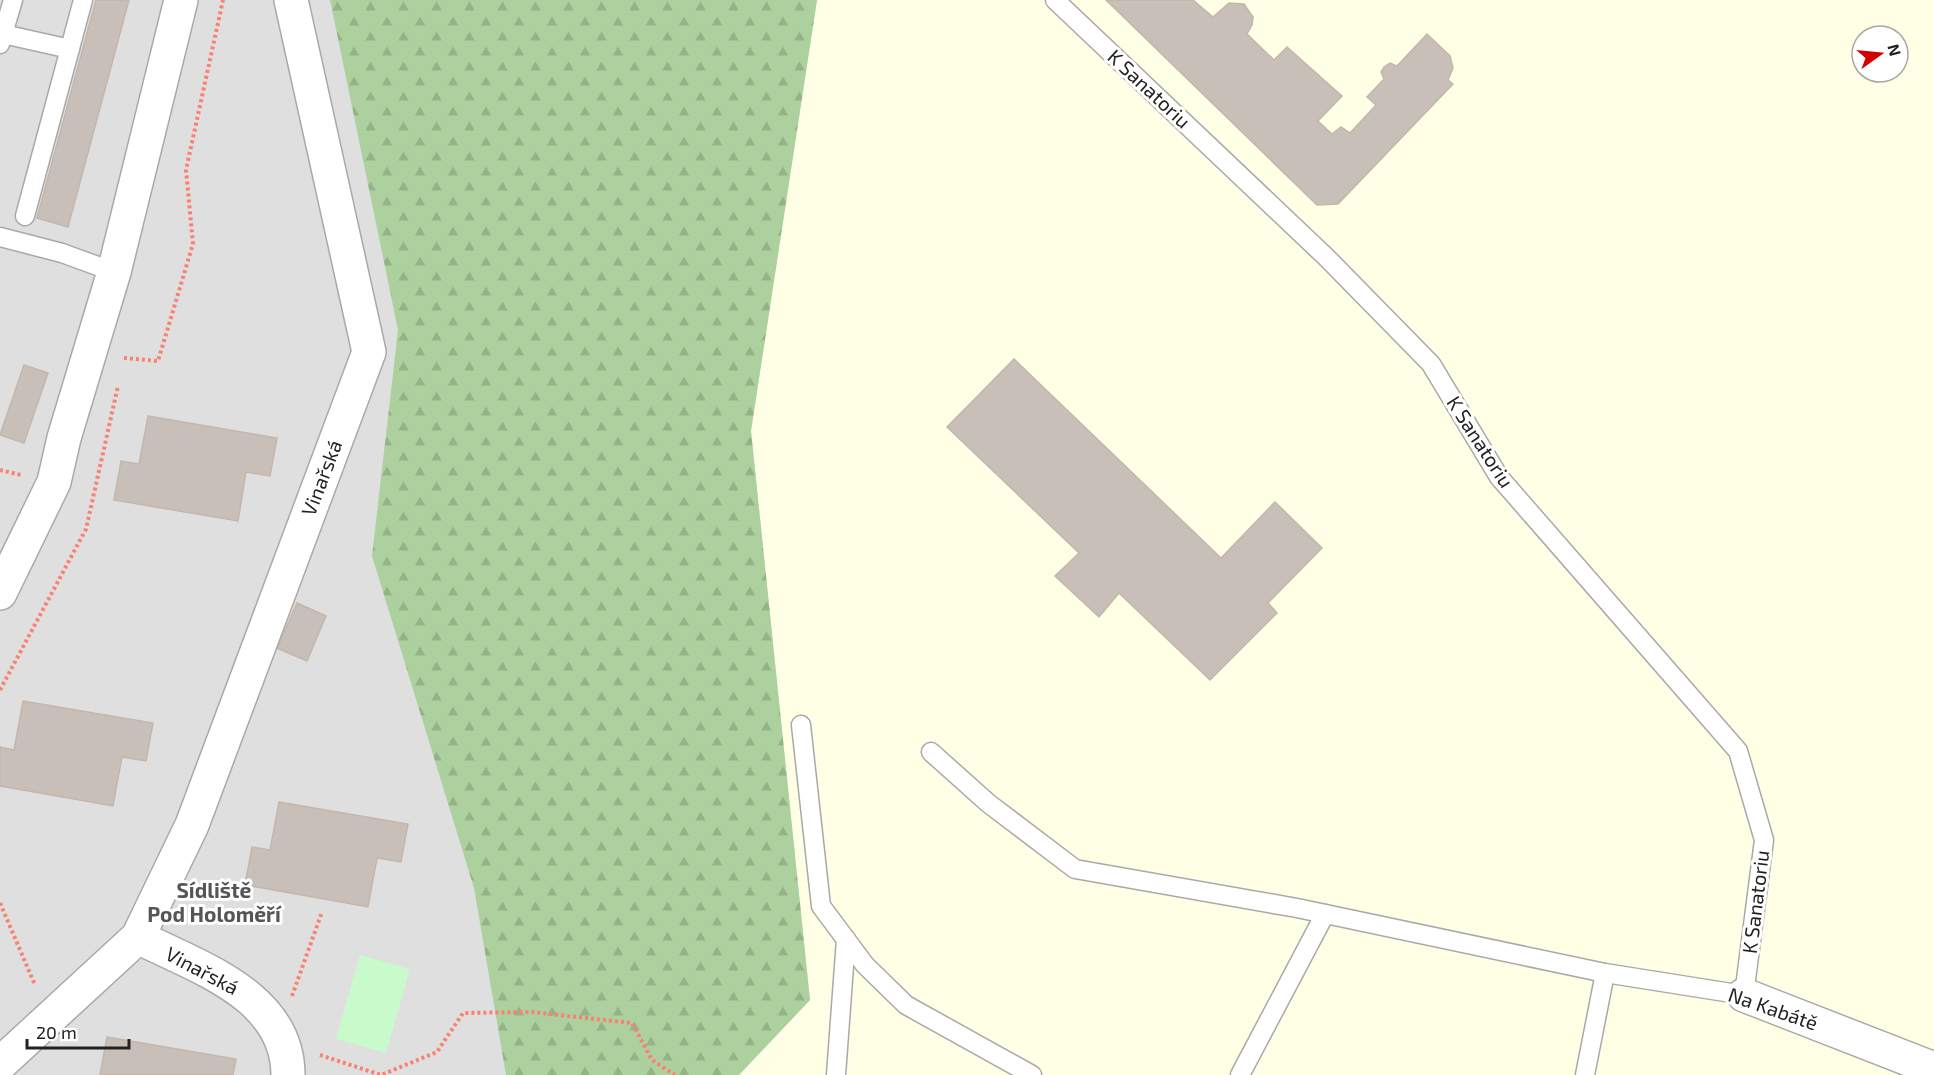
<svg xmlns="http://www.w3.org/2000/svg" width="1934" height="1075" viewBox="0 0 1934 1075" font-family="'Exo 2',sans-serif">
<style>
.residential{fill:#e0dfdf;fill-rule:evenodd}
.education{fill:#ffffe5;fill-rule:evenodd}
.forest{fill:url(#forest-firs)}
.park{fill:#c8facc}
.building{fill:#c7bfb8;stroke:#c4b6ab;stroke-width:1.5}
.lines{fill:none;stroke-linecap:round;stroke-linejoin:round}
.service-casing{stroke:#a9a9a9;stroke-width:21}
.minor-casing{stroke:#a9a9a9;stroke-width:36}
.path{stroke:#fa8072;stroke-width:4;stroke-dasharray:3 3;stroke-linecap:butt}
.service{stroke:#fff;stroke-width:18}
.minor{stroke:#fff;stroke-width:33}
.labels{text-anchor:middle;stroke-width:6;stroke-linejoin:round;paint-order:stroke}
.street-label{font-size:20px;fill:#222;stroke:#fff}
.neighbourhood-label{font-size:21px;font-weight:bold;fill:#555;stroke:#fff}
</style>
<defs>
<pattern id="forest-firs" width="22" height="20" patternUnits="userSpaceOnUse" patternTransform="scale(1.5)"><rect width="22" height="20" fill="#add19e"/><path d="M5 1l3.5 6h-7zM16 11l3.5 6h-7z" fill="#95b388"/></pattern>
</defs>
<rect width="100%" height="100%" fill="#f2efe9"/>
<path class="residential" d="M0 0H1934V1075H0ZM1862 36H1898V72H1862Z"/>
<path class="education" d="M817 0H1934V1075H739L810 1000 751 431ZM1862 36H1898V72H1862Z"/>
<path class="forest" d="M330 0H817L751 431 810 1000 739 1075H506L474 888 372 556 398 330Z"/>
<path class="park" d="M360 955 410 969 386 1053 336 1039Z"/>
<g class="building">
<path d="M96 0H129L68 227 37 218Z"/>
<path d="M1106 0H1193L1213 17 1229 3 1244 4 1253 17 1252 25 1247 34 1274 60 1287 47 1342 96 1318 121 1332 134 1341 127 1350 133 1376 105 1367 97 1384 79 1381 72 1384 67 1390 63 1397 66 1427 34 1450 56 1453 68 1448 80 1453 84 1338 204 1317 205Z"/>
<path d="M1014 359 1221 558 1275 502 1322 548 1268 603 1277 613 1210 680 1119 593 1099 617 1055 576 1079 553 947 427Z"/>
<path d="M24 365 48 373 24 443 0 435Z"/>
<path d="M148 416 277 438 270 476 246 472 238 521 114 500 121 461 139 464Z"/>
<path d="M297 603 326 616 307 661 277 648Z"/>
<path d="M23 701 153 723 146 761 122 757 113 806 0 786V747L14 750Z"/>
<path d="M279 802 408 824 401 862 377 858 368 907 245 885 252 847 270 850Z"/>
<path d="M107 1037 236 1059 233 1075H100Z"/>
</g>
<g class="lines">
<g class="service-casing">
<g id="service">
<path d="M3 34 70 49"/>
<path d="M0 44 13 0"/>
<path d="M25 216 83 0"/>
<path d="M0 237 62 253 114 272"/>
<path d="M801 725 821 906 865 965 906 1005 1032 1075"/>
<path d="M931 752 988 803 1075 869 1297 908 1605 973 1744 995 1764 840 1738 751 1499 477 1431 364 1326 257 1055 0"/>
<path d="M836 1075 846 939"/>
<path d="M1240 1075 1325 914"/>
<path d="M1585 1075 1605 973"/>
</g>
</g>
<g class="minor-casing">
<g id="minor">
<path d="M0 593 54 482 64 438 114 272 181 0"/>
<path d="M138 937C197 967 288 995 288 1075"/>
<path d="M1744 995 1934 1069"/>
<path d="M0 1064 138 937 192 825 369 352 291 0"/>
</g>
</g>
<g class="path">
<path d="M124 358 158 361 193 244 186 170 223 0"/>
<path d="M0 470 21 475"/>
<path d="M0 690 86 529 118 386"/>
<path d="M0 903 35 985"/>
<path d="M292 996 322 912"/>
<path d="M320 1055 381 1075 437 1052 463 1013 532 1012 632 1023 652 1060 675 1075"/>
</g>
<use href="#service" class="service"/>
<use href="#minor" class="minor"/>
</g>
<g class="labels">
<g class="street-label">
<text transform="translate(1149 89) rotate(43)" y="7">K Sanatoriu</text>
<text transform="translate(1480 442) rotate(57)" y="7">K Sanatoriu</text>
<text transform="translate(322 478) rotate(-69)" y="7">Vinařská</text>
<text transform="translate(1756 902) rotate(-83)" y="7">K Sanatoriu</text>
<text transform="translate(202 971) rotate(28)" y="7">Vinařská</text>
<text transform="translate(1773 1009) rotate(19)" y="7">Na Kabátě</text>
</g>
<g class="neighbourhood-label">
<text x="214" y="898">Sídliště<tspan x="214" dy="24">Pod Holoměří</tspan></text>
</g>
</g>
<g transform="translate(1880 54) rotate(75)"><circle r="28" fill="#ffffff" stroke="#a7a7a7" stroke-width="1.5"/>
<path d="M0-4.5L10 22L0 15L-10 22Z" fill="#d40000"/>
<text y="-9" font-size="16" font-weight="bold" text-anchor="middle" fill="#222222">N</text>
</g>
<path d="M27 1039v9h102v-9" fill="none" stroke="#222222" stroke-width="3"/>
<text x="36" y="1039" font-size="18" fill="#222222" stroke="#ffffff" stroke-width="4.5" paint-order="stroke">20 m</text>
</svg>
